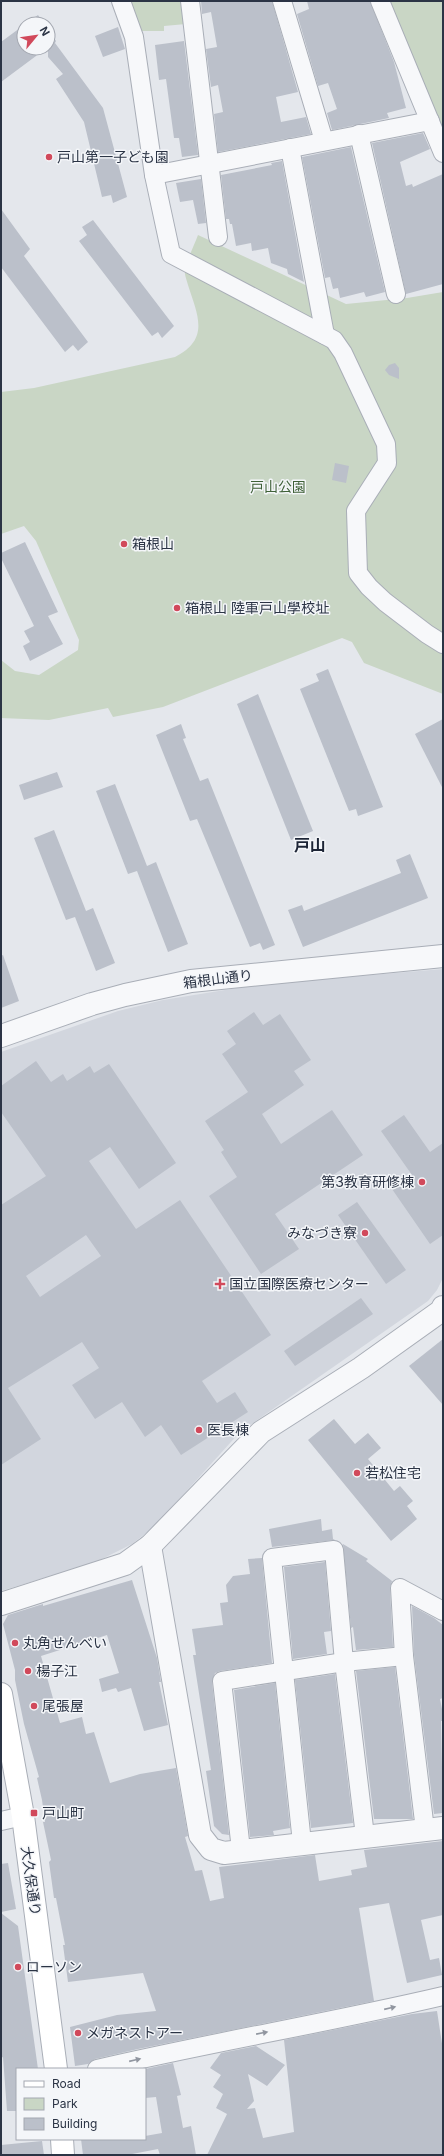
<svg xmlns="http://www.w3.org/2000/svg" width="444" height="2156" viewBox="0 0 444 2156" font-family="Inter,'Noto Sans JP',sans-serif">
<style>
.built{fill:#d2d6de}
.green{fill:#c9d6c5}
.building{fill:#bbc0ca;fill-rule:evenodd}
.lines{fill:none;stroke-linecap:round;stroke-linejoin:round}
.minor-casing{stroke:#a9aeb7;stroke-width:20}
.tertiary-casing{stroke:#a9aeb7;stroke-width:24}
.secondary-casing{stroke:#a9aeb7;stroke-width:24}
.minor{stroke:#f7f8fa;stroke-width:18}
.tertiary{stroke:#f7f8fa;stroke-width:22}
.secondary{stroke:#fff;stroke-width:22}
.oneway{fill:#9196a0}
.poi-dot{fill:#d1495b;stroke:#f4f6f9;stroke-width:1.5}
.labels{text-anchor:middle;stroke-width:3;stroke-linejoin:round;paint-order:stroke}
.poi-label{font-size:14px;fill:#2b3445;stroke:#f4f6f9;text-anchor:start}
.park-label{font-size:14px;fill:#3f6138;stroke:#f4f6f9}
.street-label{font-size:14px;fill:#2b3445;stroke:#f4f6f9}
.quarter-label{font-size:16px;font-weight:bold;fill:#1d2536;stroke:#f4f6f9}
</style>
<rect width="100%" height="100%" fill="#e4e7ec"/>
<path class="built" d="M443 969V1278L437 1290 428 1301 240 1432 154 1527 132 1544 96 1562 1 1591V1052L118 1011 163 1000 263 984Z"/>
<g class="green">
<path d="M129 1H182L186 24 164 26V31H140Z"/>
<path d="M388 1H443V134Z"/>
<path d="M198 235 346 304 407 298 443 292V694L364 663 352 642 342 638 163 707 113 717 108 708 49 720 1 718V660L15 671 39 675 78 650 79 640 36 541 24 526 1 534V392L34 388 175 357C210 339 198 316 188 285 187 281 184 274 185 270 187 259 194 246 198 235Z"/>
</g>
<g class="building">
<path d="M201 1H272L298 92 276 97 281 122 306 117 311 134 218 152 214 114 223 112 218 85 211 87 206 49 217 47 211 12 202 14Z"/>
<path d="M307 1H370L394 62 406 108 387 113 389 118 332 130 327 113 337 109 328 83 318 86 297 14 309 9Z"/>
<path d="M38 15 44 24H25H26Z"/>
<path d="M24 25V48H40L36 56 1 82V42Z"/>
<path d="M118 27 125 49 103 57 95 36Z"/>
<path d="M48 29 56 41 55 43 103 108 127 197 113 203 111 195 102 197 84 122 56 79 63 74 48 57Z"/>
<path d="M184 41 198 155 182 157 179 138H174L166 79 159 80 155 45Z"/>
<path d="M423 133 430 149 400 162 406 186 412 184 413 187 443 174V284L406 294 372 143Z"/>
<path d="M351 147 385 292 366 297 364 292 340 298 338 288 333 289 330 277 325 278 302 157Z"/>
<path d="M282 161 304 282 288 274 287 269 271 263 268 248 252 251 251 243 236 246 232 224H230L229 219H226L221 175 272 165 271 163Z"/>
<path d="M201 179 206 223 198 224 193 200 180 202 176 183Z"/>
<path d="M1 209 30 249 24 256 88 342 78 351 73 345 65 352 1 267Z"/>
<path d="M93 220 174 326 162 338 158 332 152 336 79 241 87 235 82 227Z"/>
<path d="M395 363 399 368V379L389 375 385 370 389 365Z"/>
<path d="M335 463 349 466 346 483 332 480Z"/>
<path d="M25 542 58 612 48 616 63 644 30 661 23 646 30 642 24 631 34 626 1 558V553Z"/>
<path d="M328 669 383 807 358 816 356 809 349 811 300 689 319 681 316 674Z"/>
<path d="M258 694 313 831 291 840 237 704Z"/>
<path d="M443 719V789L415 734Z"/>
<path d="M181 724 186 738 183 739 200 781 208 778 275 945 263 950 260 943 250 947 197 819 190 821 156 735Z"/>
<path d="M57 772 63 787 24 800 19 785Z"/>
<path d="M115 784 147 866 156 862 188 944 168 952 137 871 128 874 96 791Z"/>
<path d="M54 830 86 911 93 908 115 963 96 971 75 917 66 920 34 838Z"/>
<path d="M410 854 428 898 303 947 288 910 302 905 304 911 401 873 396 860Z"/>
<path d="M3 955 19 1001 1 1008V956Z"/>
<path d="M254 1012 263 1025 280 1014 311 1060 294 1071 304 1085 262 1114 281 1144 332 1110 363 1155 275 1214 299 1249 261 1274 209 1196 237 1177 221 1152 224 1150 205 1121 248 1092 222 1054 236 1044 227 1031Z"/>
<path d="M36 1061 51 1082 63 1074 67 1081 90 1066 94 1073 109 1064 176 1163 139 1189 110 1147 89 1161 136 1229 180 1200 271 1335 202 1381 217 1403 235 1392 248 1412 181 1455 161 1425 145 1437 122 1402 95 1419 72 1385 99 1368 82 1342 8 1388 41 1439 1 1465V1205L46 1176 1 1112V1086ZM86 1235 101 1256 40 1297 26 1276Z"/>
<path d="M404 1115 430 1152 443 1143V1235L430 1244 392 1189 412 1175 381 1131Z"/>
<path d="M357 1202 406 1270 386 1284 338 1215Z"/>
<path d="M361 1298 373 1314 295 1366 284 1351Z"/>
<path d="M443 1339V1405L409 1366Z"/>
<path d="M334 1419 355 1444 368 1433 381 1448 368 1459 394 1491 400 1486 413 1501 407 1506 417 1519 391 1541 308 1440Z"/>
<path d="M321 1519 322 1531 332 1529 333 1539 335 1540 272 1547 269 1529Z"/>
<path d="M343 1544 368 1559 366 1561 392 1581 390 1589 393 1647 356 1650 353 1627 351 1628Z"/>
<path d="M262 1558 272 1663 220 1671 215 1673 212 1682 229 1835 222 1834 214 1826 206 1771 211 1770 193 1655H196L192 1629 223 1625 220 1603 228 1602 226 1585 233 1576 250 1574 248 1559Z"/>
<path d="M325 1562 331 1631 324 1632 327 1654 293 1659 284 1567Z"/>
<path d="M132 1580 157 1658 161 1682H159L168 1725 144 1731 131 1688 118 1692 116 1688 102 1692 99 1679 119 1673 107 1635 41 1656 60 1723 82 1717 86 1734 94 1732 110 1783 140 1774 176 1768 188 1836 185 1837 195 1871 202 1870 210 1901 224 1898 219 1867 315 1855 319 1881 352 1875 351 1870 367 1867 364 1850 443 1841V1915L421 1920 430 1960 439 1958 442 1975 407 1983 389 1903 359 1908 374 2001 138 2049 95 2059 88 2064 75 2066 70 2027 117 2015 156 2011 143 1973 68 1982 63 1945H65L56 1898H54L49 1862 51 1860 43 1822H45L42 1800 37 1778 39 1777 24 1724 15 1680V1670L3 1624 8 1615 43 1604V1606Z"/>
<path d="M412 1606 434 1618 443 1625V1698L440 1699 443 1714V1721H441L443 1813 434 1814 414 1655Z"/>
<path d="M395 1667 413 1819H374L356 1671Z"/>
<path d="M335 1674 353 1823 311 1828 295 1680Z"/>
<path d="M275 1683 290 1828 273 1831 274 1835 250 1837 234 1690Z"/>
<path d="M8 1863 16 1909 1 1912V1864Z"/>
<path d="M1 1913 18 1926 38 2069H17V2111H7L3 2057 1 2058Z"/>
<path d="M437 2011 443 2050V2155H207L227 2114 216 2108 223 2094 213 2087 221 2075 210 2068 221 2053 256 2046 285 2065 267 2086 248 2074 254 2101 247 2109 255 2108 263 2138 294 2132 284 2040 412 2014Z"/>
<path d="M173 2063 181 2095 177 2096 183 2128 191 2126 196 2155H160L158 2149 127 2155H83L81 2139H145V2136L162 2133 156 2097 145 2098V2069Z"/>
<path d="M42 2141 44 2155H1V2145Z"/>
</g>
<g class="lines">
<g class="minor-casing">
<g id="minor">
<path d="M121 1 134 37 154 175 171 254 334 340 343 353 386 444 387 463 356 511 358 573 369 587 385 602 427 634 443 644"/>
<path d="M190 1 218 237"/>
<path d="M282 1 324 141"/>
<path d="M380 1 443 153"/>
<path d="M359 134 396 294"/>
<path d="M290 148 325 335"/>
<path d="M154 175 430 121"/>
<path d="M1 1821 23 1816"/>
<path d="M425 1830 404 1656 400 1588 443 1611"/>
<path d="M302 1843 272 1558 334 1550 344 1662 365 1836"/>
<path d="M241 1850 222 1681 344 1662 404 1656"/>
<path d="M97 2069C212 2042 328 2023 443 1996"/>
</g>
</g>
<g class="tertiary-casing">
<g id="tertiary">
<path d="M1 1036 92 1004 125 995 191 981 443 956"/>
<path d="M150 1546 200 1835 211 1849 224 1853 443 1828"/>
<path d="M1 1604 125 1564 150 1546 261 1432 361 1368 441 1311 443 1307"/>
</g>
</g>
<g class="secondary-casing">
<g id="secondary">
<path d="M1 1694 23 1816 56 2069"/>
<path d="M62 2139 63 2155"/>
</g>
</g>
<use href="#minor" class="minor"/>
<use href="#tertiary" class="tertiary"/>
<use href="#secondary" class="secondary"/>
</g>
<defs><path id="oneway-solid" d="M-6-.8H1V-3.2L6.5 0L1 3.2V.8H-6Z"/></defs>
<g class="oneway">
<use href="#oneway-solid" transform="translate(390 2008) rotate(-13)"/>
<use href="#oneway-solid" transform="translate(262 2033) rotate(-11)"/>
<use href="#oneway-solid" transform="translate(135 2060) rotate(-13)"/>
</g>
<g class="poi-dot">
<circle cx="49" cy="157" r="4"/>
<circle cx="124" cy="544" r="4"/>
<circle cx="177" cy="608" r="4"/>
<circle cx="422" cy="1182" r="4"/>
<circle cx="365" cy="1233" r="4"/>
<path d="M218 1278h4v4h4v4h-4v4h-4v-4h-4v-4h4z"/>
<circle cx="199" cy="1430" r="4"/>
<circle cx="357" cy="1473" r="4"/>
<circle cx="15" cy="1643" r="4"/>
<circle cx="28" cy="1671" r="4"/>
<circle cx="34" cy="1706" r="4"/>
<rect x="30" y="1809" width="8" height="8" rx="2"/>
<circle cx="18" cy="1967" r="4"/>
<circle cx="78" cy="2033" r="4"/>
</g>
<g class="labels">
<g class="poi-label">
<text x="57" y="162">戸山第一子ども園</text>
<text x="132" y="549">箱根山</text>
<text x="185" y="613">箱根山 陸軍戸山學校址</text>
<text x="414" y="1187" text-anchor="end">第3教育研修棟</text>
<text x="357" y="1238" text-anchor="end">みなづき寮</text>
<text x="229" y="1289">国立国際医療センター</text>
<text x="207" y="1435">医長棟</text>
<text x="365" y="1478">若松住宅</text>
<text x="23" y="1648">丸角せんべい</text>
<text x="36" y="1676">楊子江</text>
<text x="42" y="1711">尾張屋</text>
<text x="42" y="1818">戸山町</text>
<text x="26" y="1972">ローソン</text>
<text x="86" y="2038">メガネストアー</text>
</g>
<g class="park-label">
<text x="278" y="492">戸山公園</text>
</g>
<g class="street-label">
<text transform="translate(218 979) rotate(-7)" y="5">箱根山通り</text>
<text transform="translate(31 1881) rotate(82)" y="5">大久保通り</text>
</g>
<g class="quarter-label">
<text x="310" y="851">戸山</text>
</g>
</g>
<rect width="444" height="2156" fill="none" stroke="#2b3445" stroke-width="4"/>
<rect x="16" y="2068" width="130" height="72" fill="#f4f6f9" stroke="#a4a8b1"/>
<rect x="24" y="2081" width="20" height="6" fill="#ffffff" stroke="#a4a8b1"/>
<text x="52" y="2088" font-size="12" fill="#2b3445">Road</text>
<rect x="24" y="2098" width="20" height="12" fill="#c9d6c5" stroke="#a4a8b1"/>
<text x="52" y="2108" font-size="12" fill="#2b3445">Park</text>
<rect x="24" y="2118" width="20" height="12" fill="#bbc0ca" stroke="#a4a8b1"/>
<text x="52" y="2128" font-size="12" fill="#2b3445">Building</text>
<g transform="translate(36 36) rotate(61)"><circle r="19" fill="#f4f6f9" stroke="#a4a8b1"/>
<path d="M0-3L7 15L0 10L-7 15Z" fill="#d1495b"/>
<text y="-6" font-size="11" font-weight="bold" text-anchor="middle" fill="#2b3445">N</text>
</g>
</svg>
